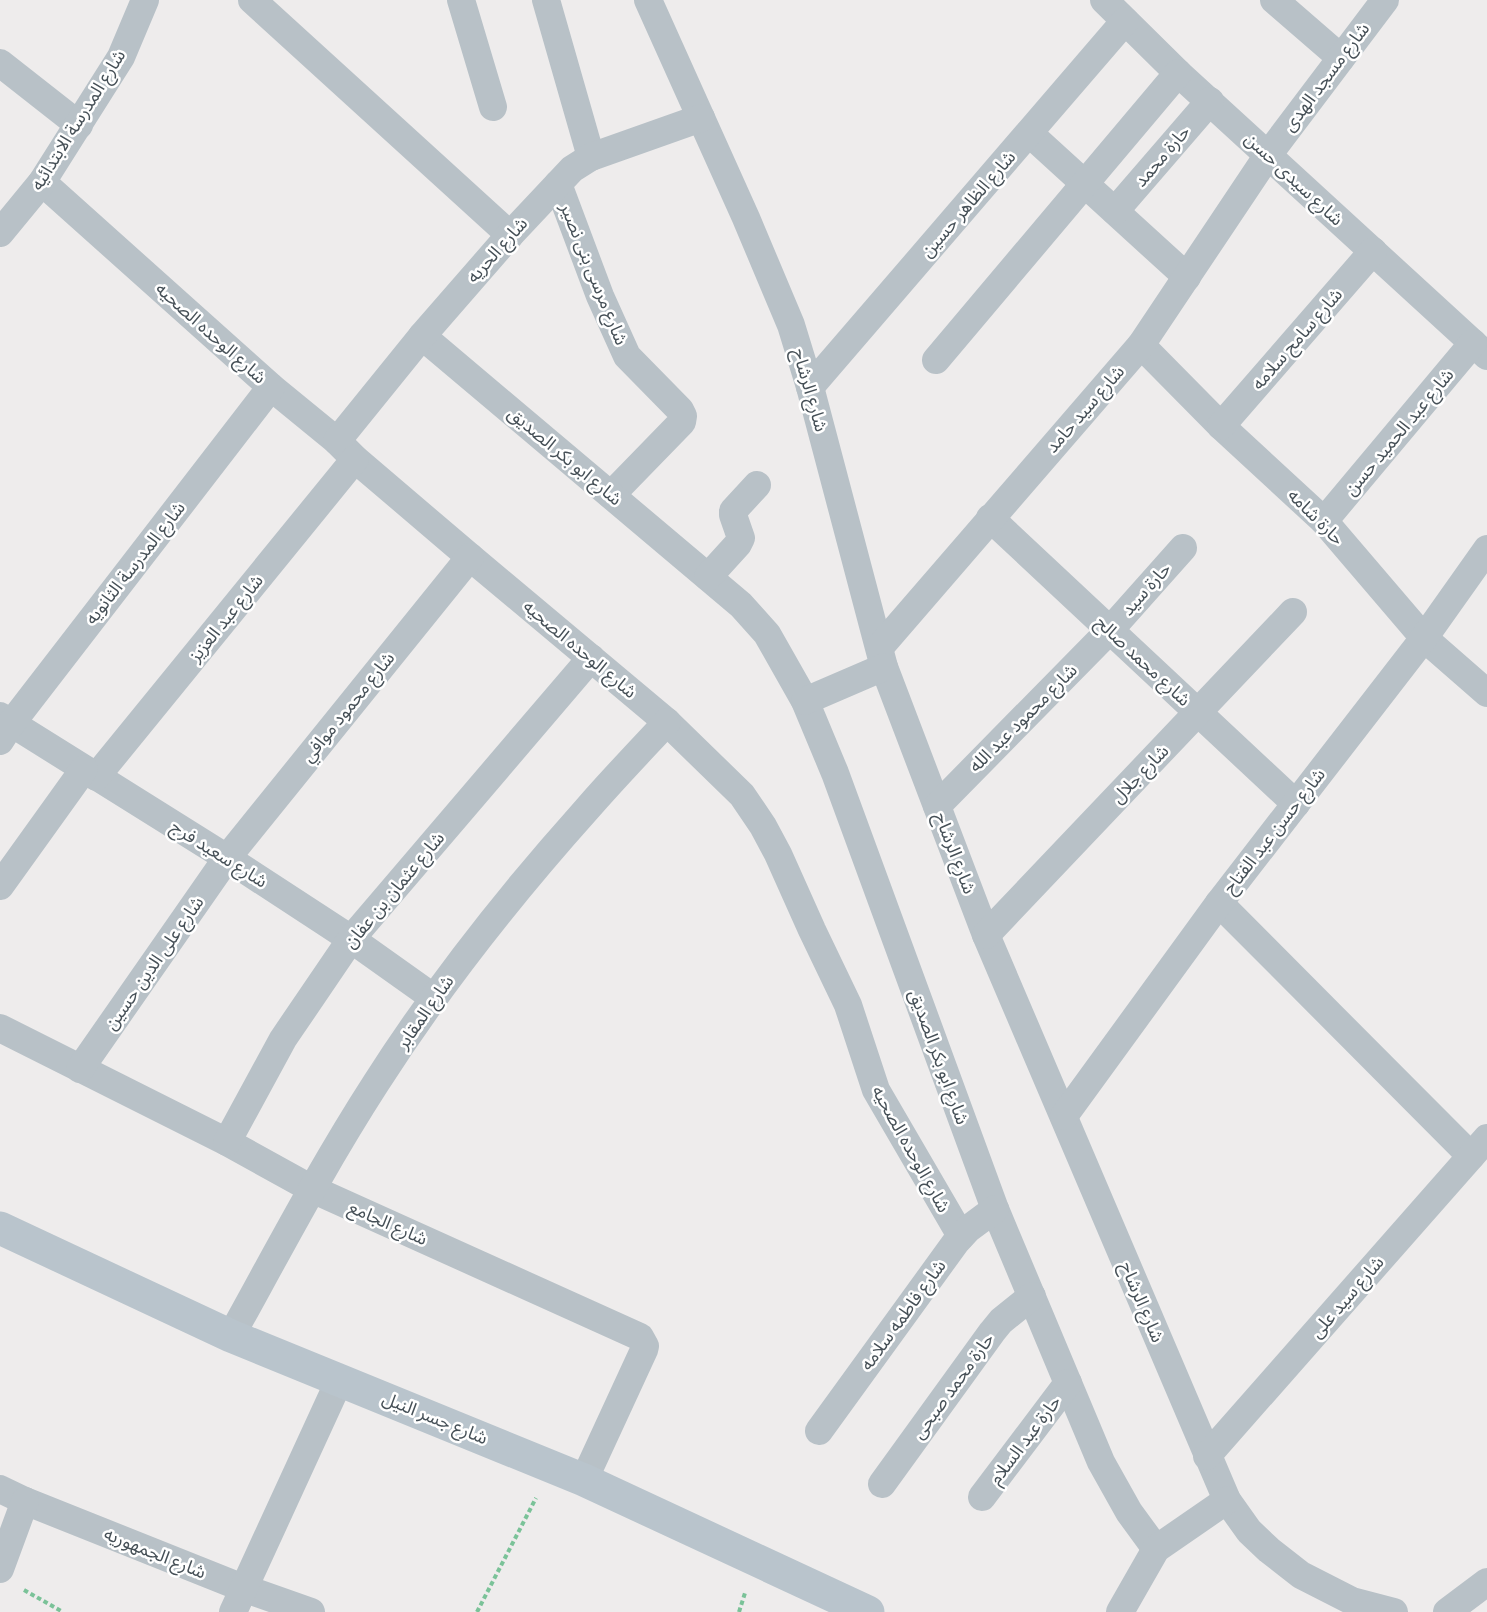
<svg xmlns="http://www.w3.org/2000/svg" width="1487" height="1612" viewBox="0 0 1487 1612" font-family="'IBM Plex Sans','Noto Sans Arabic',sans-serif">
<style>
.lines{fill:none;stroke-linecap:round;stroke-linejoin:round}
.path{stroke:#7ac298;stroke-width:4;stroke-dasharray:4.5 3;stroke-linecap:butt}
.street{stroke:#b8c1c7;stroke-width:28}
.secondary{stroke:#b9c4cc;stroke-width:33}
.labels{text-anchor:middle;stroke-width:5;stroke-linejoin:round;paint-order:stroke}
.street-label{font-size:18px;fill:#465057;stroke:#fff}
</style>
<rect width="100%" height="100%" fill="#eeecec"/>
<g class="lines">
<g class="path">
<path d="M24 1590 63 1612"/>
<path d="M477 1612 536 1498"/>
<path d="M739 1612 745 1593"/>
</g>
<g class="street">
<path d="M252 0 510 235"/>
<path d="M461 0 493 107"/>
<path d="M546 0 591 157"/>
<path d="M648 0 746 218 791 325 810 387 884 667 986 935 1227 1500 1249 1531 1269 1550 1301 1575 1352 1601 1394 1612"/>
<path d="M1104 0 1178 73 1487 356"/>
<path d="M1274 0 1341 58"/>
<path d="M0 63 79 125"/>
<path d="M1029 133 1187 277"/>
<path d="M42 182 271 387 337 441 355 459 470 557 667 722 742 795 763 826 778 854 812 930 848 1005 876 1090 961 1236"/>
<path d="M558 184 600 296 627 356 680 410 683 416 682 422 611 495"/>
<path d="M1115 211 1210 101"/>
<path d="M0 233 42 182 121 57 145 0"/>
<path d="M422 336 741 605 767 634 805 701 835 773 995 1209 1101 1462 1129 1512 1156 1549"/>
<path d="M1141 345 1221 426 1324 521 1424 638 1487 693"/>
<path d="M936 360 1178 73"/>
<path d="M810 387 1125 21"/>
<path d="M1221 426 1373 251"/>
<path d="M337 441 422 336 510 235 572 169 591 157 701 118"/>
<path d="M990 518 1296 804"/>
<path d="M1324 521 1473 343"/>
<path d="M708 577 738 544 741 538 733 515V511L757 485"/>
<path d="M880 647 1141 345 1268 155 1385 0"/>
<path d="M805 701 884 667"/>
<path d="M0 716 227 858 351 939 434 998"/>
<path d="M0 741 11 724 271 387"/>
<path d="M96 777 355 459"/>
<path d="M937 806 1110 630 1183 548"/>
<path d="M0 886 84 769"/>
<path d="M1219 903 1471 1156"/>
<path d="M986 935 1293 612"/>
<path d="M0 1028 227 1142 312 1189 640 1337 645 1346 644 1350 584 1480"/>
<path d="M80 1069 227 858 470 557"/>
<path d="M1064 1116 1219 903 1424 638 1487 549"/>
<path d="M227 1142 283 1039 351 939 591 658"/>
<path d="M231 1336C278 1251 323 1165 376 1083 438 986 510 895 587 809 613 779 640 751 667 722"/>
<path d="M819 1431 956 1242 968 1229 995 1209"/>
<path d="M1207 1456 1487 1138"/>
<path d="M882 1484 992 1332 1001 1321 1032 1296"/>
<path d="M0 1489 25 1501 243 1588 311 1612"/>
<path d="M982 1497 1068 1383"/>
<path d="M0 1569 25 1501"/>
<path d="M233 1612 340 1379"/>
<path d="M1120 1612 1156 1549 1227 1500"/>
<path d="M1447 1612 1487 1582"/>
</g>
<path class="secondary" d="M0 1228 231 1336 584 1480 868 1612"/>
</g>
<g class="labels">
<g class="street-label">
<text transform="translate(1326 77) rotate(-53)" y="6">شارع مسجد الهدى</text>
<text transform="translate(78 120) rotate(-58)" y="6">شارع المدرسة الابتدائيه</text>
<text transform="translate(1162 156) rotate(-49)" y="6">حارة محمد</text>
<text transform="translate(1294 179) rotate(43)" y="6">شارع سيدى حسن</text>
<text transform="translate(968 204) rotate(-49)" y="6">شارع الظاهر حسين</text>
<text transform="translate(497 250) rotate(-48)" y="6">شارع الحريه</text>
<text transform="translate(594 274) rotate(68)" y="6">شارع مرسى بنى نصير</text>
<text transform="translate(211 333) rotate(42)" y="6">شارع الوحده الصحيه</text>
<text transform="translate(1297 339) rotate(-49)" y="6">شارع سامح سلامه</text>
<text transform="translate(810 390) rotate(74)" y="6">شارع الرشاح</text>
<text transform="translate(1085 409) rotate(-49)" y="6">شارع سيد حامد</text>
<text transform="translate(1399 432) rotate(-50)" y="6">شارع عبد الحميد حسن</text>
<text transform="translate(565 456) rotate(40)" y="6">شارع ابو بكر الصديق</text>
<text transform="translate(1316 517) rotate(45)" y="6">حارة شامه</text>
<text transform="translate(135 563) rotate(-52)" y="6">شارع المدرسة الثانويه</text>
<text transform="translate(1146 589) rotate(-48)" y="6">حارة سيد</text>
<text transform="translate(226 618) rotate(-51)" y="6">شارع عبد العزيز</text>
<text transform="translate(580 649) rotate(40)" y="6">شارع الوحده الصحيه</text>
<text transform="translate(1143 661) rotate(43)" y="6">شارع محمد صالح</text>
<text transform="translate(348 707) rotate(-51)" y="6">شارع محمود موافي</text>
<text transform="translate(1023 718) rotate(-45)" y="6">شارع محمود عبد الله</text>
<text transform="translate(1140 774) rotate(-46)" y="6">شارع جلال</text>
<text transform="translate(1274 831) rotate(-52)" y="6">شارع حسن عبد الفتاح</text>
<text transform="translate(955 853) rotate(69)" y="6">شارع الرشاح</text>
<text transform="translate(219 854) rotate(32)" y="6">شارع سعيد فرج</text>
<text transform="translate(394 890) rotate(-50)" y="6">شارع عثمان بن عفان</text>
<text transform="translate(154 963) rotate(-55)" y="6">شارع على الدين حسين</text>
<text transform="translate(425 1012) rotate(-55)" y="6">شارع المقابر</text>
<text transform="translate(939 1057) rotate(70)" y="6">شارع ابو بكر الصديق</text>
<text transform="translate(911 1149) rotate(61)" y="6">شارع الوحده الصحيه</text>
<text transform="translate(388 1223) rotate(24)" y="6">شارع الجامع</text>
<text transform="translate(1347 1297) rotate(-49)" y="6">شارع سيد على</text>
<text transform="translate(1142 1302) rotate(67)" y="6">شارع الرشاح</text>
<text transform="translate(903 1315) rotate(-54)" y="6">شارع فاطمه سلامه</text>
<text transform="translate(953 1386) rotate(-54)" y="6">حارة محمد صبحى</text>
<text transform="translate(435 1418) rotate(22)" y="6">شارع جسر النيل</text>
<text transform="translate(1025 1440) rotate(-53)" y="6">حارة عبد السلام</text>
<text transform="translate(155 1553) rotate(22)" y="6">شارع الجمهوريه</text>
</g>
</g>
</svg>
